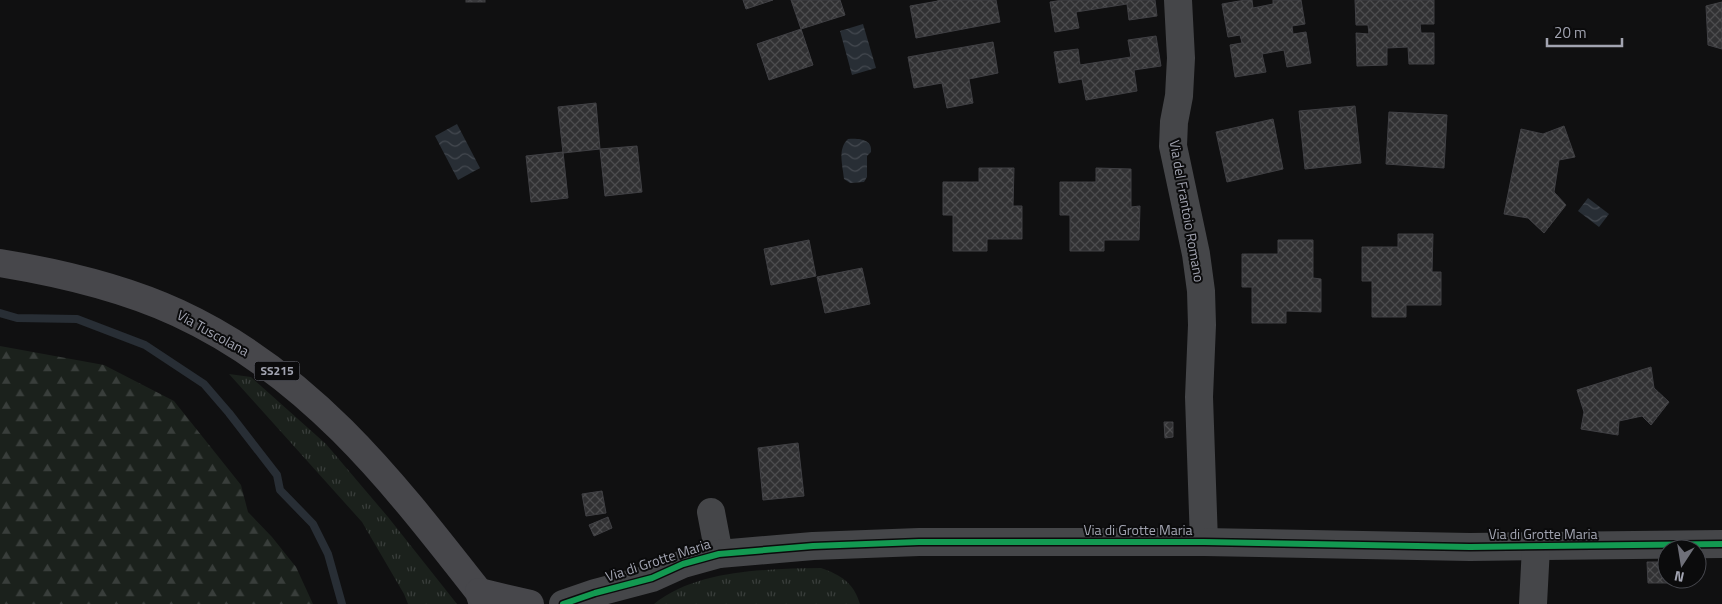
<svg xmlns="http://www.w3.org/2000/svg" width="1722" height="604" viewBox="0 0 1722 604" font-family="'Titillium Web',sans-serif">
  <defs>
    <pattern id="grass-tufts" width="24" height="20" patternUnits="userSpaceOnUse" patternTransform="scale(1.25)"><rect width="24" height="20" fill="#1b211c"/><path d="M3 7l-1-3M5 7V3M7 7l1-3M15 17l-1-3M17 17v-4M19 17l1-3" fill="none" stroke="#393e3b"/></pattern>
    <pattern id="forest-firs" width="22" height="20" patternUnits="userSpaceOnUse" patternTransform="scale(1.25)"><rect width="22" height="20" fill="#1b211c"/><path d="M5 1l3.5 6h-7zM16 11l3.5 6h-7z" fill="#393e3b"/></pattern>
    <pattern id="water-waves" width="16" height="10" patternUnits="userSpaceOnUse" patternTransform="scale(1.25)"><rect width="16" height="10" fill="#282e35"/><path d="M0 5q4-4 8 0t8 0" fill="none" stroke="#444950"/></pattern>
    <pattern id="building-cross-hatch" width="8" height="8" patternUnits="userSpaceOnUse" patternTransform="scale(1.25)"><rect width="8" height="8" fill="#313133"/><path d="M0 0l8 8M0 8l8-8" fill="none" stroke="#4c4c4e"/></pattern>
  </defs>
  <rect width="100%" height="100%" fill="#101011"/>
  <g fill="url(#grass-tufts)">
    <path d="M229,374L251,377L326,444L388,517L457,604H408L404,594L362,522Z"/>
    <path d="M821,568C841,575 854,583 860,604H654C697,569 768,569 821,568Z"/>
  </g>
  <path fill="url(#forest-firs)" d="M0,346L104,365L174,401L241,485L248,512L272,537L296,567L313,604H0Z"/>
  <g fill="url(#water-waves)">
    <path d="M863,24L876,68L852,75L840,31Z"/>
    <path d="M457,124L480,168L458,180L435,136Z"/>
    <path d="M848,139C858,138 873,139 871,152L867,156V177L864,182L850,183L844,179C843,166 837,149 848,139Z"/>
    <path d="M1588,198L1609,214L1599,227L1578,211Z"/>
  </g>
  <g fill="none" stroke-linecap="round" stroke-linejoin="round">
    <path stroke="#282e35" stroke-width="8" d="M0,313L17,318L77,319L145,345L204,384L229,413L277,475L280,490L313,524L328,554L342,604"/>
  </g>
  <g fill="url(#building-cross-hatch)" stroke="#404044">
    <rect x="466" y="0" width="19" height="2"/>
    <path d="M743,0H773L746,9Z"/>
    <path d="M791,0H840L845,15L801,29Z"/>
    <path d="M938,0H996L1000,22L916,38L910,6L938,1Z"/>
    <path d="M1063,0H1155L1157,16L1129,20L1127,4L1076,12L1079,28L1055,32L1050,2Z"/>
    <path d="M1245,0H1252L1253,8L1273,4V0H1301L1305,24L1292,26L1293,34L1306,32L1311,63L1287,67L1284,50L1262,54L1266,72L1235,77L1230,45L1242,43L1240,35L1228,37L1222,4Z"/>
    <path d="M1355,0H1434V24H1420L1421,33H1434V64H1409L1408,47L1387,48V65L1357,66L1356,33L1369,34L1368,25H1356Z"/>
    <path d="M1722,2V49L1708,45L1706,6Z"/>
    <path d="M801,29L813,65L769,80L757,44Z"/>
    <path d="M1156,36L1161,66L1134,70L1137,91L1086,100L1082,79L1059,83L1054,52L1078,49L1080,65L1131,57L1128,40Z"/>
    <path d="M993,42L998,73L969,79L973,103L947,108L942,83L914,88L908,57Z"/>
    <path d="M596,103L600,149L563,153L558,107Z"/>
    <path d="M1355,106L1361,163L1305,169L1299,111Z"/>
    <path d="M1389,112L1447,115L1444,168L1386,164Z"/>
    <path d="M1273,119L1283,169L1227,182L1216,132Z"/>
    <path d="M1564,126L1575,157L1559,160L1554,192L1566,205L1544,233L1528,218L1504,214L1521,129L1543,134Z"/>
    <path d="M637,146L642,192L605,196L600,149Z"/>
    <path d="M563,152L568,198L531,202L526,156Z"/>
    <path d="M979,168H1014L1013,206H1022V239H987V251H953V215H943V182H979Z"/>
    <path d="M1096,168L1131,169V207L1140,206L1139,240H1104V251H1070V215H1060V182H1096Z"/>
    <path d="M1398,234H1433L1432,272H1441V305H1406V317H1372V281H1362V247H1398Z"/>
    <path d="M809,240L816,276L771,285L764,249Z"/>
    <path d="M1278,240H1313V278L1321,279V312L1286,311V323H1252V287H1242V254H1278Z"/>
    <path d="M862,268L870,304L825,313L817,277Z"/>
    <path d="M1651,367L1654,388L1669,402L1651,425L1642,416L1619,421L1618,435L1581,429L1584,412L1577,390Z"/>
    <path d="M1164,422H1173V437L1165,438Z"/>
    <path d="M798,443L804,496L763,500L758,448Z"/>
    <path d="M602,491L606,513L586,516L582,494Z"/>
    <path d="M608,517L612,528L594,536L589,525Z"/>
    <path d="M1647,562H1667V579H1679V583H1648Z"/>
  </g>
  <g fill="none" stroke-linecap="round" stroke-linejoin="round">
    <g stroke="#454649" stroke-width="28">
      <path d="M1178,0L1181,58L1179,96L1174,122L1173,146L1196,254L1201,291L1202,325L1199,397L1204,542"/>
      <path d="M711,512L719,554"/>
      <path d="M563,604L595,593L652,578L683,564L719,554L813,546L919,542H1204L1470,547L1722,544"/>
      <path d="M1533,604L1536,547"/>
    </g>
    <g stroke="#47474b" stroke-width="28">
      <path d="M0,263C61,273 122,287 178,313C310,374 392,481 479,592L483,604"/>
      <path d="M479,592L530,604"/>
    </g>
    <defs>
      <path id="cycleway" d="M563,604L595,593L652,578L683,564L719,554L813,546L919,542H1204L1470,547L1722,544"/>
    </defs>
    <use href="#cycleway" stroke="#0b0b0c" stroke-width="9"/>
    <use href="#cycleway" stroke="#139951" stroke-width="6"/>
  </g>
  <g text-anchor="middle" stroke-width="4" stroke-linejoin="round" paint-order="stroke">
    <rect fill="#0b0b0c" stroke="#757680" stroke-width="1" x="254.5" y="361.5" width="45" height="19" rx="4"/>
    <g font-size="12" font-weight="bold" fill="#a2a4b1">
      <text x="277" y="375">SS215</text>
    </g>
    <g font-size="14" fill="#a2a4b1" stroke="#0b0b0c">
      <text transform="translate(1187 211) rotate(80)" y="5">Via del Frantoio Romano</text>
      <text transform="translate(213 333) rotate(29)" y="5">Via Tuscolana</text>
      <text x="1138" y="535">Via di Grotte Maria</text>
      <text x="1543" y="539">Via di Grotte Maria</text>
      <text transform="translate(658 560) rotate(-18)" y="5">Via di Grotte Maria</text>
    </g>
  </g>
  <g transform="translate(1682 564) rotate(192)"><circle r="24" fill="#0b0b0c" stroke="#47484e"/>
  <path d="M0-4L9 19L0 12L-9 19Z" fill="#6f7079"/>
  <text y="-8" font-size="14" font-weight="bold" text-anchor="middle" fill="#a2a4b1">N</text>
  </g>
  <path d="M1547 38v8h75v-8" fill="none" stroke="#a2a4b1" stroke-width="2.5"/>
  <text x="1554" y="38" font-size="15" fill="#a2a4b1" stroke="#0b0b0c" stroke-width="4" paint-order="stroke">20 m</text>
</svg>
